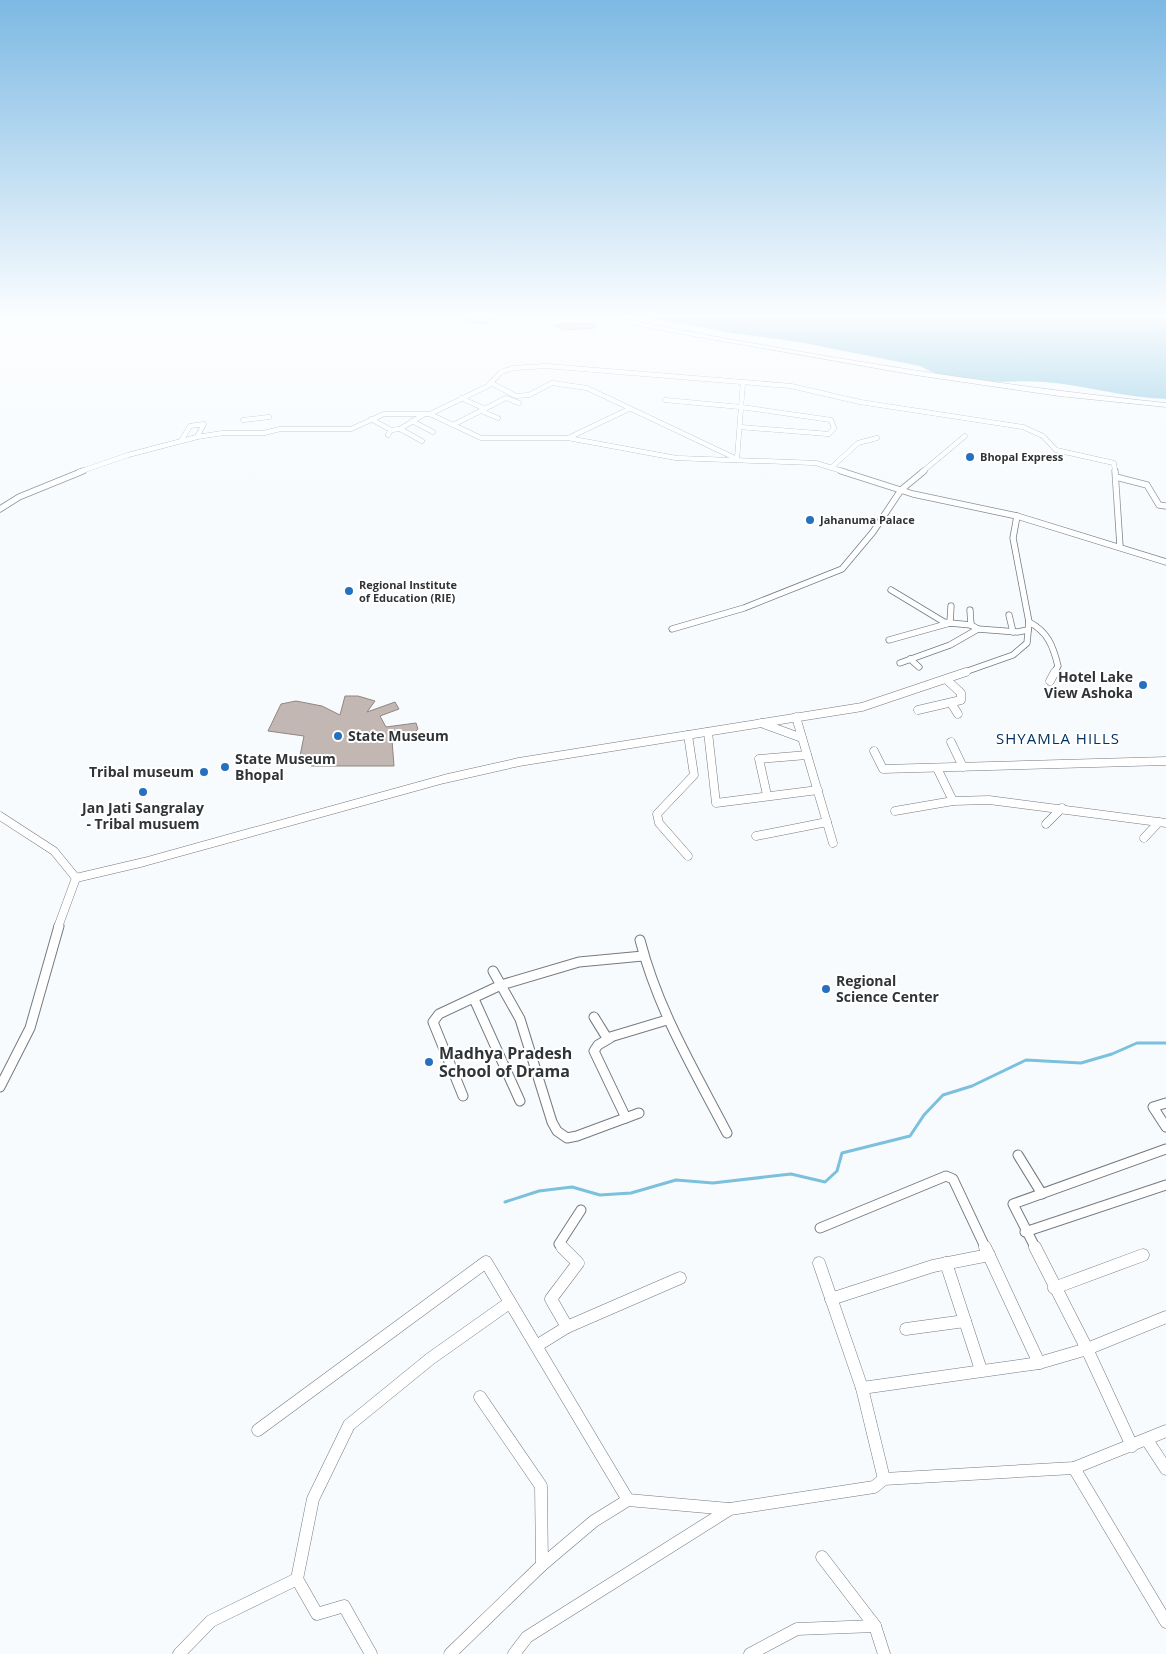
<svg xmlns="http://www.w3.org/2000/svg" width="1166" height="1654" viewBox="0 0 1166 1654" font-family="'Open Sans',sans-serif">
  <rect width="100%" height="100%" fill="#f7fbfe"/>
  <path fill="#7bc0dc" d="M622,313H1166V399C1125,398 1085,385 1044,382C1001,379 959,389 920,366L799,342L732,333Z"/>
  <g fill="none" stroke-linecap="round" stroke-linejoin="round">
    <path stroke="#7bc0dc" stroke-width="3" d="M505,1202L539,1191L572,1187L600,1195L631,1193L676,1180L713,1183L791,1174L825,1182L837,1171L842,1153L910,1136L924,1115L943,1095L972,1086L1026,1060L1081,1063L1112,1054L1137,1043H1166"/>
  </g>
  <g fill="#c2b7b2" stroke="#908681">
    <path d="M468,313H482L488,315L486,318H491L487,324L462,321Z"/>
    <path d="M565,323L595,324V328L565,330L553,326Z"/>
    <path d="M345,696H358L375,701L367,712L395,702L399,709L380,716L386,727L416,723L418,729L414,733L415,738L392,740L394,766H311L312,757L300,756L304,736L268,731L281,704L296,701L322,706L340,715Z"/>
  </g>
  <g fill="none" stroke-linecap="round" stroke-linejoin="round">
    <defs>
      <g id="street-far4">
        <path d="M491,383L516,396L529,395L552,383L587,388L737,459L743,382"/>
        <path d="M461,398L485,409"/>
        <path d="M665,400L741,407L831,420L834,428L829,434L740,427"/>
        <path d="M481,411L498,418"/>
        <path d="M430,414L488,386L501,372L513,368L546,366L791,386L860,402L1023,427L1043,436L1056,450L1114,463L1115,472"/>
        <path d="M371,419L391,430L388,435"/>
        <path d="M243,420L269,417"/>
        <path d="M412,421L433,432"/>
        <path d="M453,425L506,398L519,403"/>
        <path d="M400,429L422,441"/>
        <path d="M391,430L400,429L423,415"/>
        <path d="M568,438L629,409"/>
        <path d="M181,441L190,426L204,424L197,437"/>
        <path d="M832,467L858,443L877,438"/>
        <path d="M79,472L128,455L197,437L223,433H264L280,429H351L384,414H430L481,438H568L676,458L816,463L845,472"/>
        <path d="M922,472L965,436"/>
      </g>
      <g id="street-far3">
        <path d="M841,471L913,494L1017,516L1166,562"/>
        <path d="M1115,471L1120,546"/>
        <path d="M1116,477L1147,485L1159,505L1166,506"/>
        <path d="M0,509L19,497L83,471"/>
        <path d="M891,590L944,622L950,623L951,606"/>
        <path d="M970,610L971,625"/>
        <path d="M1009,615L1013,632"/>
        <path d="M1029,622C1048,632 1053,646 1058,666L1054,673"/>
        <path d="M672,629L744,608L842,569L873,532L901,490L924,471"/>
        <path d="M889,640L950,623L971,625L978,629L1017,632L1028,630"/>
        <path d="M910,659L919,667"/>
        <path d="M900,663L950,645L978,629"/>
        <path d="M962,673L1013,655L1027,643L1029,622L1013,538L1017,516"/>
      </g>
      <g id="street-far2">
        <path d="M1050,681L1055,672"/>
        <path d="M951,703L958,714"/>
        <path d="M918,710L961,700V693L947,680"/>
        <path d="M796,717L833,843"/>
        <path d="M761,723L802,738"/>
        <path d="M708,732L716,803L818,790"/>
        <path d="M688,735L694,775L657,814L659,823L688,856"/>
        <path d="M951,742L963,767"/>
        <path d="M874,751L883,769L1166,761"/>
        <path d="M937,768L953,801"/>
        <path d="M767,795L759,759L807,755"/>
        <path d="M895,811L953,801L989,800L1166,823"/>
        <path d="M0,816L54,851L76,878L58,927"/>
        <path d="M1046,824L1062,808"/>
        <path d="M756,836L827,822"/>
        <path d="M1144,838L1159,822"/>
        <path d="M76,878L144,862L444,779L519,762L862,707L966,672"/>
      </g>
      <g id="street-far1">
        <path d="M640,940C658,1010 694,1070 727,1133"/>
        <path d="M493,971L520,1019L552,1122L557,1131L567,1138L577,1136L639,1113"/>
        <path d="M474,999L520,1101"/>
        <path d="M594,1017L607,1038L667,1020"/>
        <path d="M610,1038L598,1045L594,1051L626,1118"/>
        <path d="M0,1087L30,1028L59,926"/>
        <path d="M463,1096L433,1022L439,1014L501,985L579,962L643,956"/>
        <path d="M1166,1103L1153,1107L1166,1127"/>
        <path d="M1018,1155L1042,1194"/>
        <path d="M820,1228L946,1176L953,1179L986,1249"/>
        <path d="M1025,1232L1166,1185"/>
        <path d="M564,1249L559,1244L581,1210"/>
        <path d="M1036,1249L1013,1204L1166,1149"/>
      </g>
      <g id="street">
        <path d="M562,1247L578,1263L551,1299L567,1327"/>
        <path d="M985,1247L1039,1363"/>
        <path d="M1035,1247L1087,1349L1132,1446"/>
        <path d="M819,1263L862,1388L884,1479"/>
        <path d="M946,1263L981,1370"/>
        <path d="M1054,1288L1143,1255"/>
        <path d="M831,1299L933,1266L989,1255"/>
        <path d="M906,1329L965,1321"/>
        <path d="M538,1345L567,1327L680,1278"/>
        <path d="M862,1388L1039,1363L1087,1349L1166,1317"/>
        <path d="M480,1397L541,1486L542,1565"/>
        <path d="M258,1430L486,1262L628,1500"/>
        <path d="M1147,1440L1166,1469"/>
        <path d="M1074,1468L1166,1622"/>
        <path d="M822,1557L875,1626L884,1654"/>
        <path d="M179,1654L211,1621L297,1579"/>
        <path d="M371,1654L344,1606L317,1614L297,1579L313,1499L349,1425L430,1359L509,1303"/>
        <path d="M450,1654L542,1565L594,1521L628,1500L729,1509"/>
        <path d="M514,1654L527,1637L730,1509L874,1487L884,1479L1074,1468L1166,1431"/>
        <path d="M750,1654L797,1629L875,1626"/>
      </g>
      <path id="secondary" d="M583,313H593C783,351 974,383 1166,403V407L1059,396L915,375L665,331Z"/>
    </defs>
    <use href="#street-far4" stroke="#737b82" stroke-width="5"/>
    <use href="#street-far3" stroke="#737b82" stroke-width="7"/>
    <use href="#street-far2" stroke="#737b82" stroke-width="9"/>
    <use href="#street-far1" stroke="#737b82" stroke-width="11"/>
    <use href="#street" stroke="#737b82" stroke-width="13"/>
    <use href="#secondary" stroke="#737b82" stroke-width="1"/>
    <use href="#street-far4" stroke="#fff" stroke-width="4.5"/>
    <use href="#street-far3" stroke="#fff" stroke-width="5.5"/>
    <use href="#street-far2" stroke="#fff" stroke-width="8"/>
    <use href="#street-far1" stroke="#fff" stroke-width="9"/>
    <use href="#street" stroke="#fff" stroke-width="12"/>
    <use href="#secondary" fill="#fff" fill-rule="evenodd"/>
  </g>
  <linearGradient id="sky" x2="0" y2="1"><stop stop-color="#7cb9e3"/><stop offset="0.58" stop-color="#fbfdff"/><stop offset="1" stop-color="#fbfdff" stop-opacity="0"/></linearGradient>
  <rect width="1166" height="544" fill="url(#sky)"/>
  <g fill="#2670c0" stroke="#fff" stroke-width="2">
    <circle cx="970" cy="457" r="5"/>
    <circle cx="810" cy="520" r="5"/>
    <circle cx="349" cy="591" r="5"/>
    <circle cx="1143" cy="685" r="5"/>
    <circle cx="338" cy="736" r="5"/>
    <circle cx="225" cy="767" r="5"/>
    <circle cx="204" cy="772" r="5"/>
    <circle cx="143" cy="792" r="5"/>
    <circle cx="826" cy="989" r="5"/>
    <circle cx="429" cy="1062" r="5"/>
  </g>
  <g text-anchor="middle" stroke-width="4" stroke-linejoin="round" paint-order="stroke">
    <g font-size="11" font-weight="bold" fill="#303437" stroke="#fff" text-anchor="start">
      <text x="980" y="461">Bhopal Express</text>
      <text x="820" y="524">Jahanuma Palace</text>
      <text x="359" y="589">Regional Institute<tspan x="359" dy="13">of Education (RIE)</tspan></text>
    </g>
    <g font-size="14" font-weight="bold" fill="#303437" stroke="#fff" text-anchor="start">
      <text x="1133" y="682" text-anchor="end">Hotel Lake<tspan x="1133" dy="16">View Ashoka</tspan></text>
      <text x="348" y="741">State Museum</text>
      <text x="235" y="764">State Museum<tspan x="235" dy="16">Bhopal</tspan></text>
      <text x="194" y="777" text-anchor="end">Tribal museum</text>
      <text x="143" y="813" text-anchor="middle">Jan Jati Sangralay<tspan x="143" dy="16">- Tribal musuem</tspan></text>
      <text x="836" y="986">Regional<tspan x="836" dy="16">Science Center</tspan></text>
    </g>
    <g font-size="15" letter-spacing="1" fill="#013364" stroke="#fff">
      <text x="1058" y="744">SHYAMLA HILLS</text>
    </g>
    <g font-size="16" font-weight="bold" fill="#303437" stroke="#fff" text-anchor="start">
      <text x="439" y="1059">Madhya Pradesh<tspan x="439" dy="18">School of Drama</tspan></text>
    </g>
  </g>
</svg>
